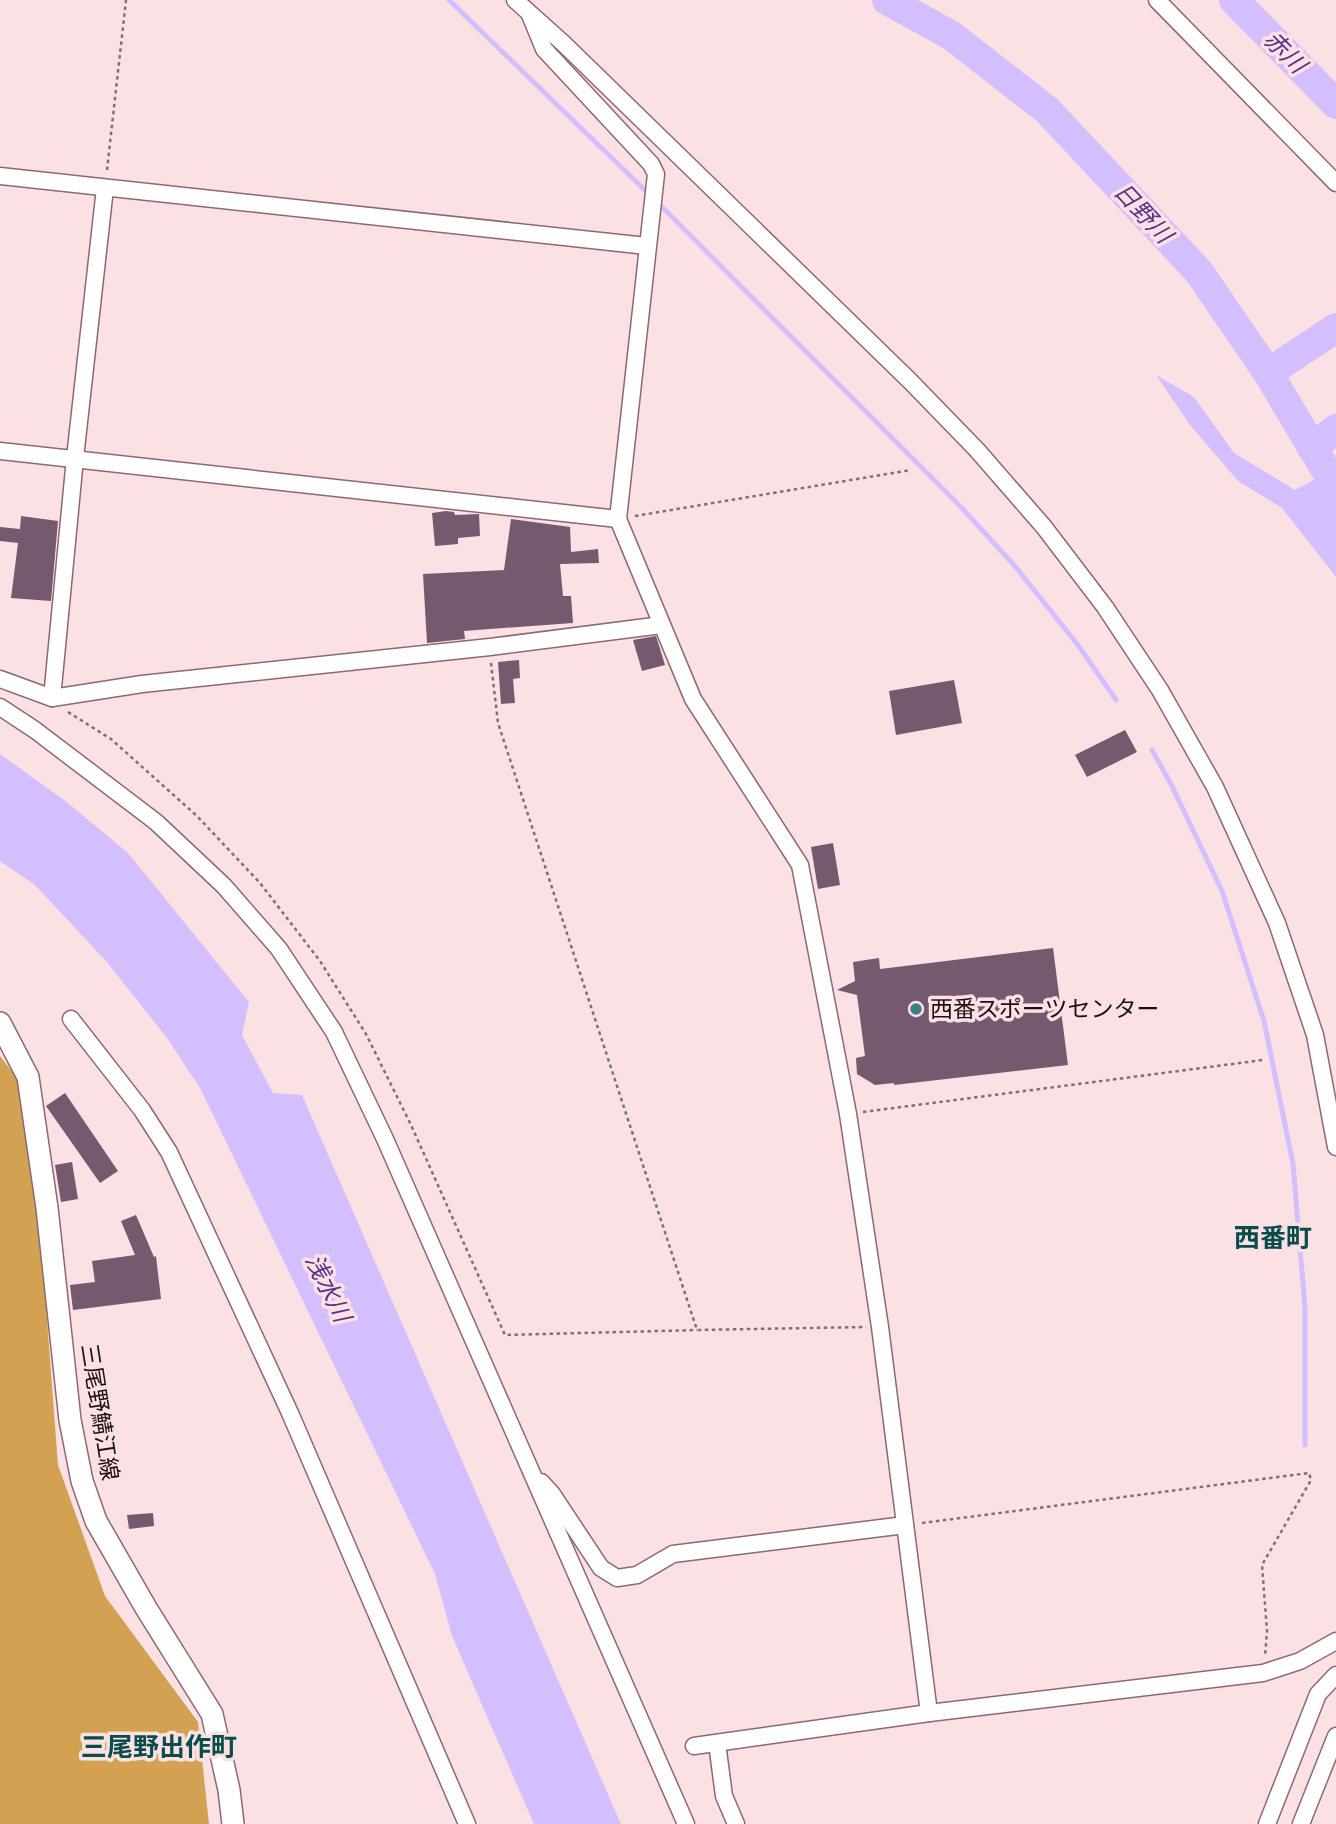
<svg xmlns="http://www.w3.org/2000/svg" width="1336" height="1824" viewBox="0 0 1336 1824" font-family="Ubuntu,'Noto Sans JP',sans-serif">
  <rect width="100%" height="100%" fill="#fbe1e4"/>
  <path fill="#d3a152" d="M0,1056L30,1095L58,1465L105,1596L198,1722L209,1824H0Z"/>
  <g fill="#d3befe">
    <path d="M1156,375L1194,397L1234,453L1295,490L1336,468V577L1282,508L1238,481L1190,425Z"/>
    <path d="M0,754L68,803L128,853L249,1002L242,1035L273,1093L302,1095L621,1824H534L452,1636L435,1574L200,1088L167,1038L106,961L35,885L0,861Z"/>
  </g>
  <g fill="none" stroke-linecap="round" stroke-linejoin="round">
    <g stroke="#d3befe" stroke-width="5">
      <path d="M449,0L650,195"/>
      <path d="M657,202L961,507L1014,565L1078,645L1116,700"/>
      <path d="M1152,750L1171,784L1222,891L1264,1021L1293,1164L1305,1308V1445"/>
    </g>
    <g stroke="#d3befe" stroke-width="30">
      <path d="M887,0L952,36L1047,110L1199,272L1268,373L1336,487"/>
      <path d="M1234,0L1336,104"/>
      <path d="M1268,373L1336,328"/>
      <path d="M1312,448L1336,429"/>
    </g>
  </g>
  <g fill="#75596f">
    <path d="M446,511L454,512L455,515L479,514L480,536L458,538V544L435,546L432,513Z"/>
    <path d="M21,516L58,521L51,601L11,598L18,543L0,541V527L20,529Z"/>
    <path d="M511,519L570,527L571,552L598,549L599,563L560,564L563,596H571L573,623L464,631L465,639L427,643L423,574L504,570Z"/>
    <path d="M656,636L665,665L642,671L633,640Z"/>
    <path d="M519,660L520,678L513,679L515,703L501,704L498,662Z"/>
    <path d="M954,680L962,723L896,735L889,691Z"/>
    <path d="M1125,730L1137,752L1087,777L1075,755Z"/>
    <path d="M833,843L840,885L818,889L811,847Z"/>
    <path d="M1053,948L1068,1065L894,1085V1083L875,1085L857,1074L856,1058L865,1056L857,995L837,990L855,981L853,962L879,958L880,969Z"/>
    <path d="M65,1093L118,1171L100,1183L46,1106Z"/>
    <path d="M72,1162L78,1199L61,1202L55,1165Z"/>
    <path d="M136,1215L154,1257L156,1256L161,1299L73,1310L70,1285L95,1282L92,1261L135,1255L121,1221Z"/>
    <path d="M153,1513L154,1526L129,1529L127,1515Z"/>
  </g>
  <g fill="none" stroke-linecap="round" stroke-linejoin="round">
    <defs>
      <g id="minor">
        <path d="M515,0L563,43L910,381L977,450L1044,527L1105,607L1160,690L1215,787L1277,923L1315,1035L1336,1147"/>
        <path d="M1157,0L1336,183"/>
        <path d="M530,15L544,49L651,164L656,174L618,519L693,699L800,865L848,1114L880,1327L929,1713"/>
        <path d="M0,176L647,246"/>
        <path d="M0,451L618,519"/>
        <path d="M0,679L52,698L142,684L490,647L662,625"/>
        <path d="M52,698L75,458L105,188"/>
        <path d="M0,707L35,730L156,822L224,886L279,949L334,1032L385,1139L686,1824"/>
        <path d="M71,1019L142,1110L169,1152L290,1413L467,1824"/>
        <path d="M541,1482L552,1494L601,1568L617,1578L637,1575L673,1554L905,1525"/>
        <path d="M717,1743L724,1796L736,1824"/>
        <path d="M694,1746L929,1713L1263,1673L1300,1661L1336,1641"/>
        <path d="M1267,1824L1318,1694L1336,1675"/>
        <path d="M1301,1824L1336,1736"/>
      </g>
      <path id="major" d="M0,1023L28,1077L47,1208L70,1420L82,1481L96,1521L146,1608L212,1714L229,1790L233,1824"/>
    </defs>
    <use href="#minor" stroke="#8e686e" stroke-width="19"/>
    <use href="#major" stroke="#8e686e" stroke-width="24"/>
    <g stroke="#826f71" stroke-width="2.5" stroke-dasharray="3.5 3.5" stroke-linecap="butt">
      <path d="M107,170L126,0"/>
      <path d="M635,516L911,470"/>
      <path d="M491,663L498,723L697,1330L866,1327"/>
      <path d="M68,712L111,739L197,816L260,883L320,961L366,1034L411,1125L505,1335L697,1330"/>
      <path d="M863,1112L1263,1060"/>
      <path d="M922,1523L1309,1473L1311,1480L1262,1565L1267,1631L1265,1657"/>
    </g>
    <use href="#minor" stroke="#fff" stroke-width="16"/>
    <use href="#major" stroke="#fff" stroke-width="21"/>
  </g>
  <circle fill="#3a8283" stroke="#fbe1e4" stroke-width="2.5" cx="916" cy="1009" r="7"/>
  <g text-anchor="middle" stroke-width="7" stroke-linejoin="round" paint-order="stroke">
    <g font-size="23" fill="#1e1012" stroke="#fbe1e4" text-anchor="start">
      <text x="930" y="1017">西番スポーツセンター</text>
    </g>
    <g font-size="23" fill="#1e1012" stroke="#fbe1e4">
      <text transform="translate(100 1412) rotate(81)" y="8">三尾野鯖江線</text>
    </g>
    <g font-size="24" font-style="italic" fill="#57318b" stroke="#fbe1e4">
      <text transform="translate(1285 52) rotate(45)" y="8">赤川</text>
      <text transform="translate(1143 213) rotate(47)" y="8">日野川</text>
      <text transform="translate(328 1288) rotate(64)" y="8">浅水川</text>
    </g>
    <g font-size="26" font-weight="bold" fill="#0a4b4c" stroke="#fbe1e4">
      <text x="1273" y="1247">西番町</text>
      <text x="159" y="1756">三尾野出作町</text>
    </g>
  </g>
</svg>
